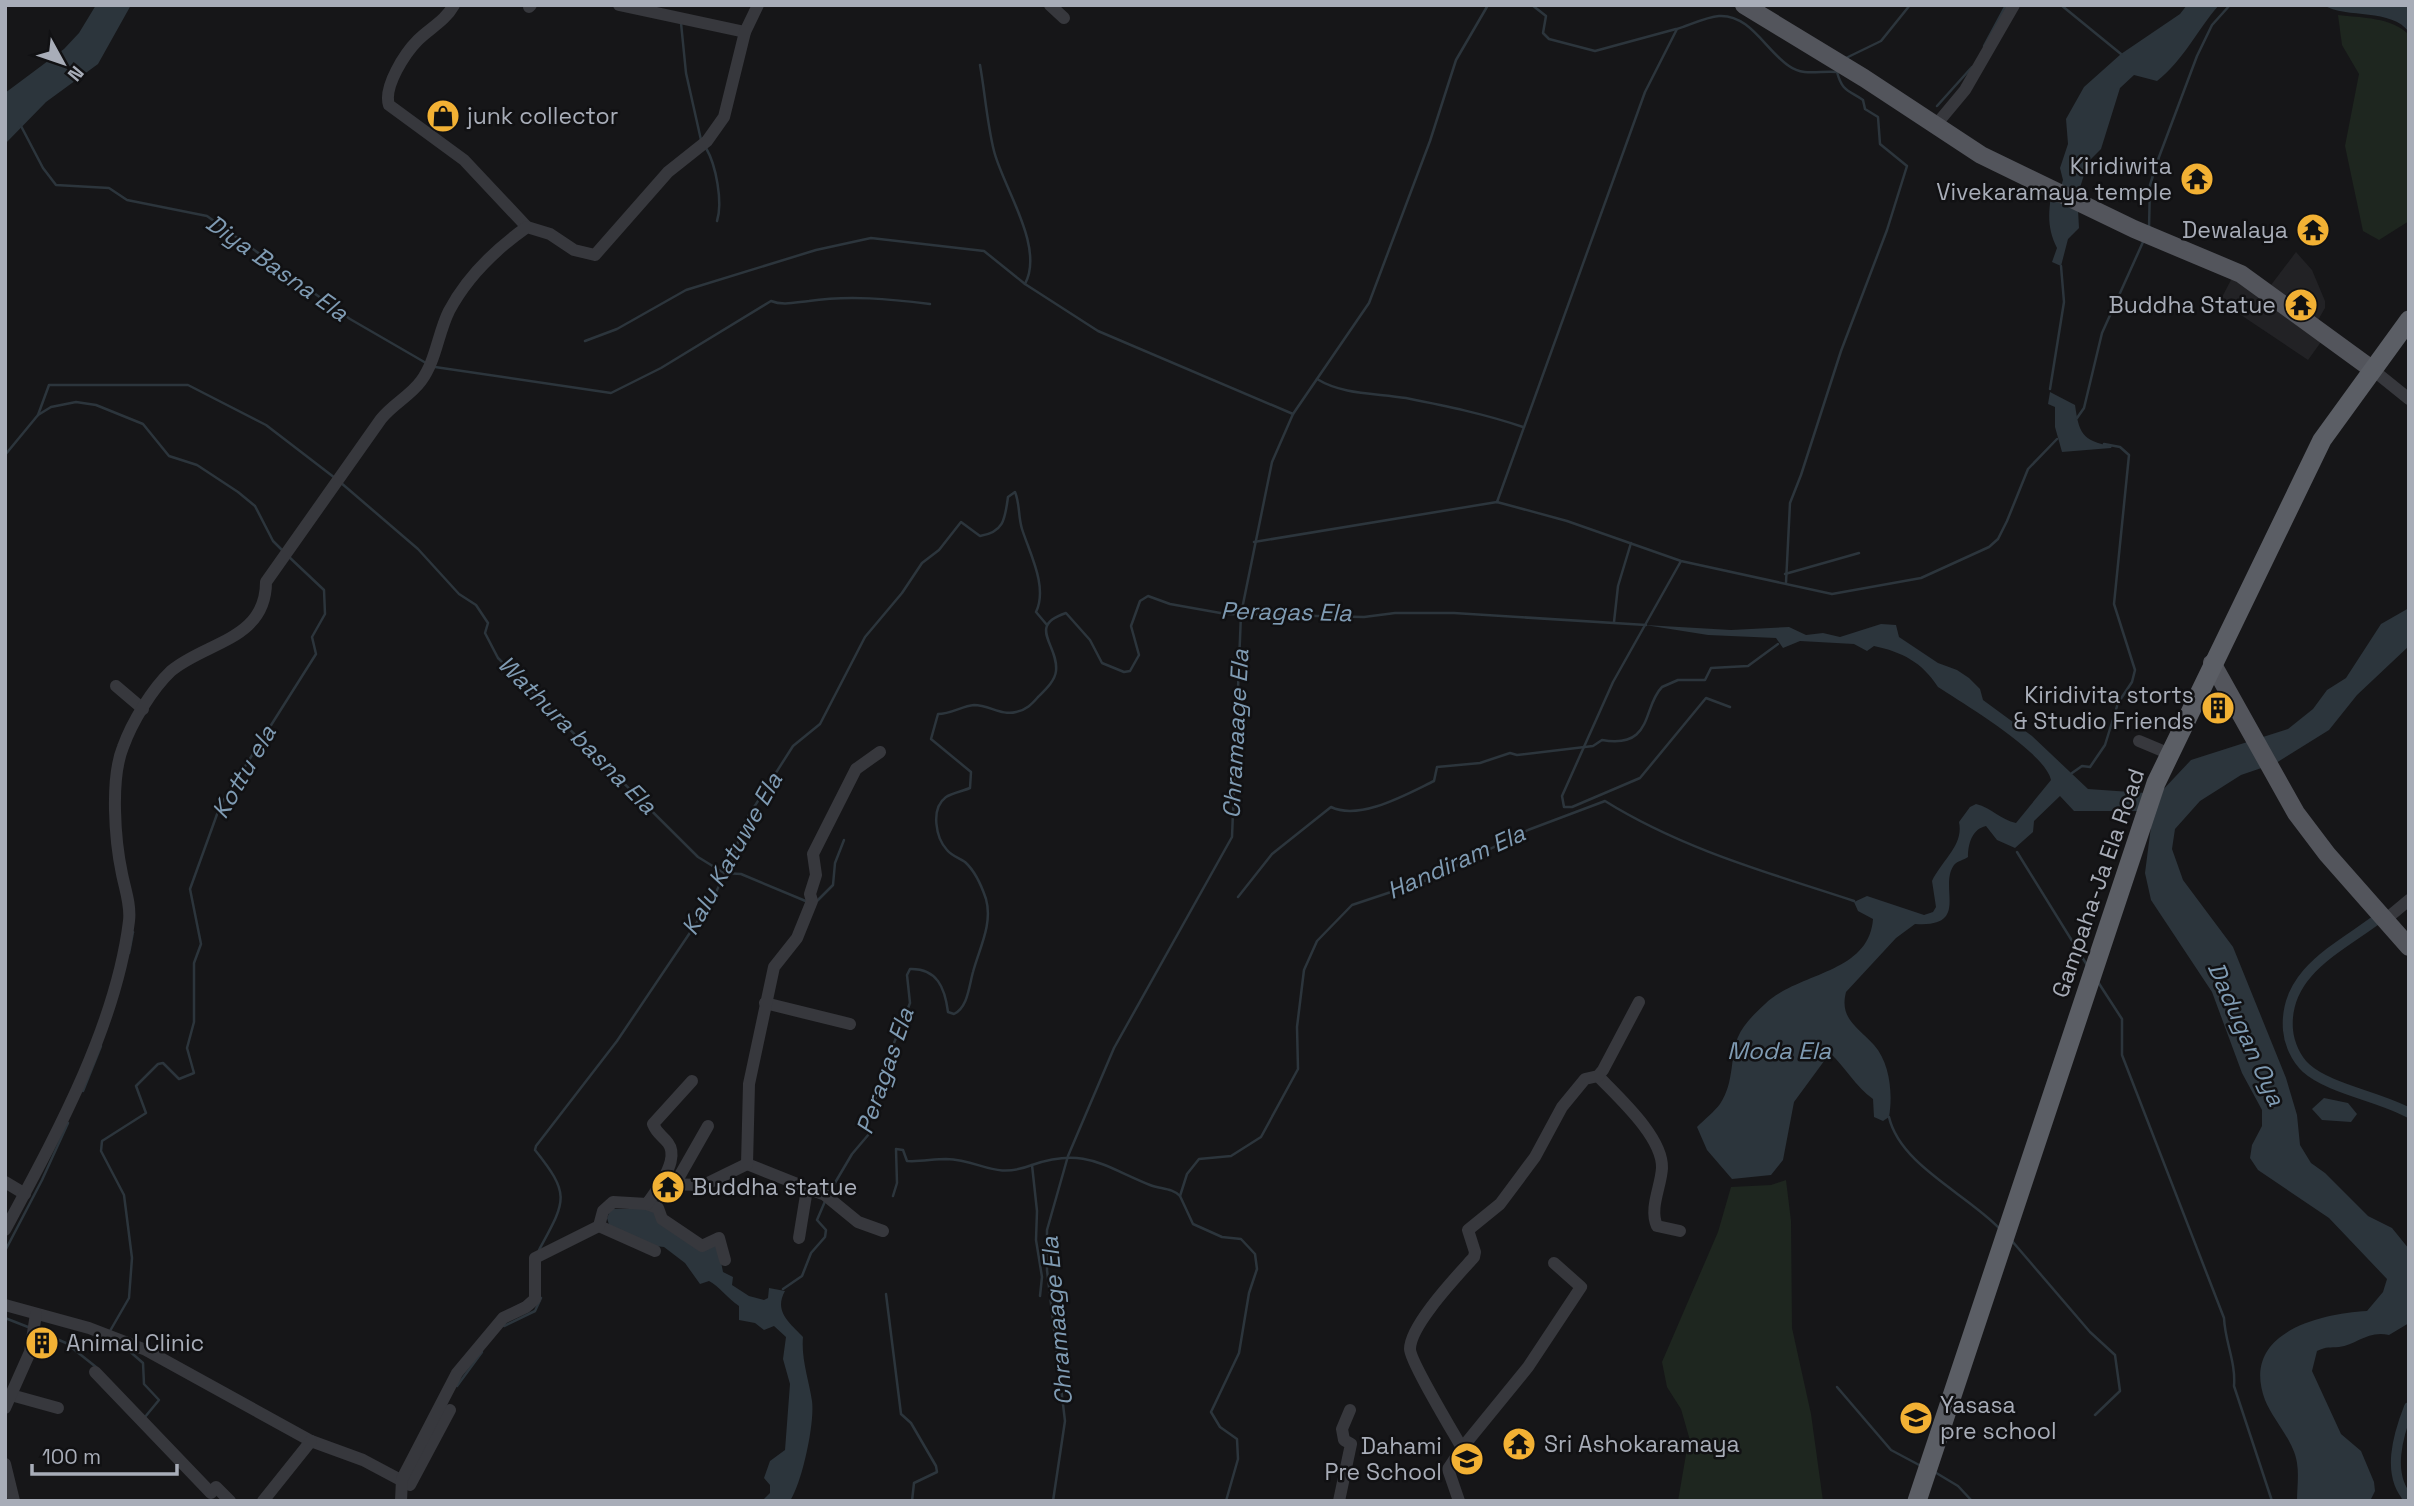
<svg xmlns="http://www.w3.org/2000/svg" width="2414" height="1506" viewBox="0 0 2414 1506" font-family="'Space Grotesk',sans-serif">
  <rect width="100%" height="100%" fill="#161618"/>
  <path fill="#222225" d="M2296,252L2312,270L2325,301V308L2314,327L2321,342L2308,360L2220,301L2231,280L2237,278L2265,293Z"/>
  <g fill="#1e261f">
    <path d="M2338,15C2362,18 2392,17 2409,35V221L2379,240L2363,231L2345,146L2359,74L2342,45Z"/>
    <path d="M1786,1180L1791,1221L1792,1328L1811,1414L1823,1501H1678L1689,1437L1681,1409L1667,1387L1662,1362L1718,1232L1731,1187L1771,1185Z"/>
  </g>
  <g fill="#2c353c">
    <path d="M96,5H131L98,64L46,102L5,144V93L64,49L79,33Z"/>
    <path d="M2187,5H2219C2197,30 2184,60 2157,81L2134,75L2120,88L2101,149L2088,162L2074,207L2078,210L2079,228L2068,239L2061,266L2052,262L2057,248C2048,230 2048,216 2051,196L2057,199L2063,180L2060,168L2068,144L2066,119L2084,87L2121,54L2180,14Z"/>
    <path d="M2323,5L2409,7V32C2392,8 2347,19 2323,5Z"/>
    <path d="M2050,392L2075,405C2079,432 2081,441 2112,446L2111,448L2062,452L2055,427V407L2048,404Z"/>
    <path d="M2409,608V646L2357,695L2329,730L2276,763L2241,775L2200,801L2175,829L2172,849L2183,880L2233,947L2286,1078L2297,1115L2300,1145L2311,1163L2325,1173L2368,1216L2392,1228L2409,1249V1323L2389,1335C2368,1330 2356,1345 2339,1347C2330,1348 2327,1346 2317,1351L2312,1371L2341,1434L2361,1451L2374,1482L2375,1491L2370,1501H2297C2297,1489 2299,1475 2297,1463C2294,1441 2273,1420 2265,1400C2240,1333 2318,1314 2367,1311L2383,1292L2387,1279L2329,1218L2258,1170L2250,1158L2252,1145L2262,1126V1110L2242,1073L2212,992L2151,900L2145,873L2153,811H2074L2060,796L2034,821L2033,832L2015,848L1997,840L1986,826C1972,829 1968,844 1968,857C1964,860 1957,861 1954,865C1938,887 1971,928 1915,924L1896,938L1846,992C1839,1019 1858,1027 1874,1045C1890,1063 1893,1094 1889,1117L1883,1121L1874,1117L1873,1099C1855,1086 1846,1068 1830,1053L1794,1102L1783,1160L1771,1175L1732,1179L1707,1150L1697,1127C1705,1119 1714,1112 1720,1104C1735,1082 1730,1054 1738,1037C1743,1025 1755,1013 1765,1004C1798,972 1869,974 1873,919L1858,911L1854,902L1867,896L1924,915L1933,912L1936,907L1932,881C1942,860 1964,845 1959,822L1970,807L1976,804C1992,808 2001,820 2016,823L2051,780C2045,752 1964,704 1938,687C1922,662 1902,652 1874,646L1867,651L1854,644L1800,641L1783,648L1776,638L1708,635L1645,625L1731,630L1789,627L1806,635L1823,633L1840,637L1881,624L1896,625L1899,637L1938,663L1957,670L1969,678L1980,689L1983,700L2032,736L2088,789L2159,794L2191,760L2288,729L2313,709L2327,690L2346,678L2381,624Z"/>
    <path d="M2324,1098L2348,1103L2357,1114L2351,1122L2322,1120L2312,1109Z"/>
    <path d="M611,1209H654L696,1245L717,1241L723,1272L733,1277L732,1285L749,1296L764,1300L768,1298L769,1288L785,1291C773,1312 791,1324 803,1337C801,1359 809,1380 812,1401C815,1423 802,1483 790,1501H762L770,1493V1485L764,1478L770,1461L785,1450L790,1384L783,1359L786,1337L774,1326L764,1330L755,1323L739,1320V1306C728,1299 719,1286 709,1281L700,1284L685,1263L664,1247L655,1246L610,1228L607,1218Z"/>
  </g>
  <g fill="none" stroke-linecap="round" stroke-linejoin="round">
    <g stroke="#2c353c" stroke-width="2.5">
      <path d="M1532,5L1546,16L1543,33L1549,39L1595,51L1676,29"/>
      <path d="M2061,5L2121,54"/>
      <path d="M681,23L686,73L701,140"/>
      <path d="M1984,46L2006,5"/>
      <path d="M1846,58L1881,41L1910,5"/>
      <path d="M980,65C985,93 987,123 994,151C1003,187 1045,247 1025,284L1098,331L1293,414L1272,462L1241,614L1232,837L1114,1048L1068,1156L1047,1230V1270L1065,1421L1053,1501"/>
      <path d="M1937,106L1972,67"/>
      <path d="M21,126L43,168L56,185L109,188L127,200L207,216L350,319L426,363"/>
      <path d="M706,148C716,165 723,202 717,221"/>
      <path d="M2149,228L2150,185L2159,157L2197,56L2212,25L2230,5"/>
      <path d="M585,341L617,329L686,290L816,250L871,238L984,251L1025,284"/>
      <path d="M435,367L611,393L661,368L771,301C783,306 797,302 809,301C849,295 890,299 930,304"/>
      <path d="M1317,379C1343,395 1376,393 1406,398C1446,406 1485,414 1523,427"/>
      <path d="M2050,389L2064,302L2061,266"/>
      <path d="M1293,414L1369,303L1430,141L1456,60L1488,5"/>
      <path d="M38,415L49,385H188L266,425L335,478"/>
      <path d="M2077,418L2084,408L2102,333L2143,242"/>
      <path d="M5,455L38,415L51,407L76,402L96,405L143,424L169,456L197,465L238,492L255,506L273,541L283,551"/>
      <path d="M340,482L418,549L459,594L476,605L488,623L485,633L498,658L698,857L724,873L741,874L808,902"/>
      <path d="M1497,502L1645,92L1677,29C1690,25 1706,17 1719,16C1750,14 1766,51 1789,66C1804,77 1821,70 1837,72C1842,91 1848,90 1863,100L1865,109L1878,117L1880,144L1907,166L1887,230L1841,351L1801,475L1790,503L1786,583"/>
      <path d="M1254,542L1497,502L1567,521L1681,561L1832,594L1921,578L1989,547L1998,539L2007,521L2028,469L2057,439"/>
      <path d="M1681,561L1613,682L1562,796L1564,807H1572L1640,778L1706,698L1730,707"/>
      <path d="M1785,574L1859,553"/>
      <path d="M1614,622L1618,586L1631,543"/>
      <path d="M2072,773L2082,766L2090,767L2105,745L2118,703L2132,682L2135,670L2114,604L2129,455L2120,447L2104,444"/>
      <path d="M2017,852L2087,965"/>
      <path d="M1238,897L1272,854L1331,807C1360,821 1407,794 1434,781L1437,767L1480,763L1510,753L1517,755L1593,746L1602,740C1654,749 1642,707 1662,687L1678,680H1705L1711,668L1748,666L1778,644"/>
      <path d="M817,901L833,885L835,863L844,840"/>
      <path d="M129,953L133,932"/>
      <path d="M2098,982L2122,1019V1055L2224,1318C2225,1342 2236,1362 2234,1386L2272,1501"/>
      <path d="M83,1091L101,1046"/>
      <path d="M1889,1117C1900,1165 1967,1194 2000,1229"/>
      <path d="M829,1193L852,1154L869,1134L866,1118L881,1087L882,1073L910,1003L907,975L910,969C937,968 945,988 948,1012L954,1014C968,1007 969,986 973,972C979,949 993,924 986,899C982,887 975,871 965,862C959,858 952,856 947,850C936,838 930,809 946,797C952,793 963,791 970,788L971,772L931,739L938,714C951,714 962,706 974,705C989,705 1002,716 1016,712C1026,710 1032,704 1038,697C1045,690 1055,681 1056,671C1059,645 1026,626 1066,613L1090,640L1102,663L1124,672L1130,671L1139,655L1131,626L1140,601L1148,596L1170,604L1226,614L1364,617L1395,613H1454L1646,625"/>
      <path d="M893,1196L897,1183L896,1149L903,1150L907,1161C920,1162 933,1159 946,1159C982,1160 993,1180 1032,1165"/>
      <path d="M2012,1241L2090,1332L2115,1355L2120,1391L2095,1415"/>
      <path d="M539,1250C566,1200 571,1195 535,1150L536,1146L617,1041L712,900L735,854L742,826L793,746L820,724L865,637L902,593L922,563L939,550L961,522L980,536C1004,532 1005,519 1008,497L1015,492C1020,504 1018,516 1022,529C1030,554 1048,587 1036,612L1047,625"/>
      <path d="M5,1251L42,1180L68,1123"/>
      <path d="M783,1289L802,1276L811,1253L825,1237L826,1230L817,1220L826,1199"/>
      <path d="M886,1294L901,1414L911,1423L936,1466L937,1472L914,1483L912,1501"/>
      <path d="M1040,1296L1042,1277L1036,1240L1037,1211L1032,1165C1085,1147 1103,1166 1150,1185C1160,1189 1173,1188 1180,1196"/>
      <path d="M5,1318L28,1327"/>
      <path d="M504,1326L535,1311L541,1298"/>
      <path d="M110,1331L129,1298L132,1258L124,1195L101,1151L102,1141L146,1113L136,1086L158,1064L163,1063L179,1079L194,1073L187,1048L194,1022V963L201,944L190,889L220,806L316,654L312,637L325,614L324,590L288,556"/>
      <path d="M40,1332L66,1343L96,1367"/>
      <path d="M127,1349L143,1363L144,1384L159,1400L145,1417"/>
      <path d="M457,1386L482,1352"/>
      <path d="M1837,1387L1891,1450L1921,1466"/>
      <path d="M1933,1471L1958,1486L1972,1501"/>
      <path d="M1226,1501L1238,1459L1237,1439L1220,1427L1211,1412L1239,1353L1249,1293L1257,1269L1255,1254L1241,1239L1222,1237L1193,1224L1180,1196L1187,1174L1199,1159L1231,1156L1261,1137L1298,1069L1297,1027L1304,970L1317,941L1352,905L1430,879L1528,830L1605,801C1682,849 1769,873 1854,901"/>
      <path d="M2403,1501V1494"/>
    </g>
    <g stroke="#2c353c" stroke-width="10">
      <path d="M2384,914C2344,946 2283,970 2288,1030C2289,1043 2296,1059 2306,1068C2329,1089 2381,1097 2409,1113"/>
      <path d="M2409,1407C2398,1435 2386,1475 2409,1499"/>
    </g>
    <g stroke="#37383d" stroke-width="12">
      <path d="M454,5C445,21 430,28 418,40C405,53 383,87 389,105L464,160L527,227"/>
      <path d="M619,5L745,32"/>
      <path d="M1050,5L1064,18"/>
      <path d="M529,7L531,5"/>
      <path d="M1935,126L1965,90L2014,5"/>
      <path d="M2373,370L2409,399"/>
      <path d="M116,686L143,709"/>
      <path d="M2139,741L2170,754"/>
      <path d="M2385,920L2409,900"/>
      <path d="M765,1003L850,1024"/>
      <path d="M1598,1076C1618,1097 1663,1137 1662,1168C1661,1187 1649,1208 1657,1226L1680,1231"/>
      <path d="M747,1164L825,1195L858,1222L883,1231"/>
      <path d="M5,1182L25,1194"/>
      <path d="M661,1184C667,1172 677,1155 668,1143C662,1135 657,1134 653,1124L692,1081"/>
      <path d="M675,1184L708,1126"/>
      <path d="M647,1204L658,1208L662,1219L702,1246L719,1238L725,1260"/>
      <path d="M599,1226L655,1251"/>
      <path d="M5,1230C55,1137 116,1027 129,921C131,905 125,889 122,874C115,841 110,779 123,747C132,722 152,689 171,671C205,642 266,640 266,582L381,419C393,404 410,396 421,381C436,361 438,333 449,311C467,277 496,249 527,227L550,234L574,250L595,255L668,172L707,141L724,117L745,32L758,5"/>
      <path d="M799,1238L807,1189"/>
      <path d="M5,1305L89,1328L146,1350L311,1441L363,1460L410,1485L450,1410"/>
      <path d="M95,1372L211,1493"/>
      <path d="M11,1395L58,1408"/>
      <path d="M5,1408L30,1352L36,1314"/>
      <path d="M1462,1448L1528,1367L1581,1287L1554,1263"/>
      <path d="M5,1464L14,1501"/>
      <path d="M212,1491L216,1487L230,1501"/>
      <path d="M263,1501L311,1441"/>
      <path d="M401,1501L402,1479L457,1373L503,1318L526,1307L535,1299V1258L599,1226L603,1211L613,1202L647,1204L661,1184L704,1185L747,1164L749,1084L774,967L797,938L812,901L810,894L816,875L813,854L856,769L880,752"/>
      <path d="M1339,1501L1351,1444L1344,1440L1342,1429L1350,1410"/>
      <path d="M1459,1501L1448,1469L1462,1448C1453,1432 1410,1361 1410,1349C1410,1325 1458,1275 1474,1257L1475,1252L1468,1230L1500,1204L1535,1157L1562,1107L1585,1079L1598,1076L1603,1070L1639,1002"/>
    </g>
    <g stroke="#53555c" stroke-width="18">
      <path d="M1744,5L1864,78L1981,155L2134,229L2241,274L2373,370"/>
      <path d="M2212,663L2296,813L2327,854L2409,947"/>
    </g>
    <path stroke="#5b5e65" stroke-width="19" d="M1917,1501L2156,783L2322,440L2409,320"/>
  </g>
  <defs>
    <symbol id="shop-disc" viewBox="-11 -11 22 22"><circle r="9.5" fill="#f2b134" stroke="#111113"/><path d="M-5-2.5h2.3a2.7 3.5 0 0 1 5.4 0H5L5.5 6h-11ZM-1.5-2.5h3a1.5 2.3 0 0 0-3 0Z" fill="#111"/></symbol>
    <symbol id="temple-disc" viewBox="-11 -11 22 22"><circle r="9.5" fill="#f2b134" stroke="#111113"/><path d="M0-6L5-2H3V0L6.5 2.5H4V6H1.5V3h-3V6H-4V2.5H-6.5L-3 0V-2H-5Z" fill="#111"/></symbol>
    <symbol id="building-disc" viewBox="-11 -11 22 22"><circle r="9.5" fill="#f2b134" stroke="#111113"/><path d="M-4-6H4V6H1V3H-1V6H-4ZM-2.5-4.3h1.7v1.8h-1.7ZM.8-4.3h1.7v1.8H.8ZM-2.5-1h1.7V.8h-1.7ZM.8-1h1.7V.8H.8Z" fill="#111"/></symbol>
    <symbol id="school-disc" viewBox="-11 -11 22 22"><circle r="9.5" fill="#f2b134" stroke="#111113"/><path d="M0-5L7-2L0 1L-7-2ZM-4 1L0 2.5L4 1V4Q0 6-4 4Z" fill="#111"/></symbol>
  </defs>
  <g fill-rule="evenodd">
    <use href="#shop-disc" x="424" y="97" width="38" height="38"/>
    <use href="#temple-disc" x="2178" y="160" width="38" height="38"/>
    <use href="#temple-disc" x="2294" y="211" width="38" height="38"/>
    <use href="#temple-disc" x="2282" y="286" width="38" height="38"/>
    <use href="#building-disc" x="2199" y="689" width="38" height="38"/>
    <use href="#temple-disc" x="649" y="1168" width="38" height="38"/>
    <use href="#building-disc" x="23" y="1324" width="38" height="38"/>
    <use href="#school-disc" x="1897" y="1399" width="38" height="38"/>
    <use href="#temple-disc" x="1500" y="1425" width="38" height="38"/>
    <use href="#school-disc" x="1448" y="1440" width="38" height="38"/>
  </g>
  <g text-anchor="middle" stroke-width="5" stroke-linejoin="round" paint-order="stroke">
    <g font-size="23" fill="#a8adb8" stroke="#111113" text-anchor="start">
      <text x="467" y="124">junk collector</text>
      <text x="2172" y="174" text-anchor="end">Kiridiwita<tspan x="2172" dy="26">Vivekaramaya temple</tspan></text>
      <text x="2288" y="238" text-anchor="end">Dewalaya</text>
      <text x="2276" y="313" text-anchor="end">Buddha Statue</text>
      <text x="2194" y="703" text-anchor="end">Kiridivita storts<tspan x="2194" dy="26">&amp; Studio Friends</tspan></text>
      <text x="692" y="1195">Buddha statue</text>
      <text x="66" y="1351">Animal Clinic</text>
      <text x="1940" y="1413">Yasasa<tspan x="1940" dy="26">pre school</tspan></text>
      <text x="1544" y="1452">Sri Ashokaramaya</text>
      <text x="1442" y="1454" text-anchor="end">Dahami<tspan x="1442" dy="26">Pre School</tspan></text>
    </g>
    <g font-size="23" fill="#a8adb8" stroke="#111113">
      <text transform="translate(2098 883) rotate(-71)" y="8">Gampaha-Ja Ela Road</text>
    </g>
    <g font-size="24" font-style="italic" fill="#7f9bb3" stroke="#111113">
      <text transform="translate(277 268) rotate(35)" y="8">Diya Basna Ela</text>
      <text transform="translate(1286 612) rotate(1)" y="8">Peragas Ela</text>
      <text transform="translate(1236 734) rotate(-87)" y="8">Chramaage Ela</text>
      <text transform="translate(577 735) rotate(45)" y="8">Wathura basna Ela</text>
      <text transform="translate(244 772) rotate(-60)" y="8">Kottu ela</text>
      <text transform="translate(732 854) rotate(-61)" y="8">Kalu Katuwe Ela</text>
      <text transform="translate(1456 862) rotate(-24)" y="8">Handiram Ela</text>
      <text transform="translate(2246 1034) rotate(66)" y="8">Dadugan Oya</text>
      <text x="1779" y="1059">Moda Ela</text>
      <text transform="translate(885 1071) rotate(-71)" y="8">Peragas Ela</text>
      <text transform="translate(1057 1321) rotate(-95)" y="8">Chramaage Ela</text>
    </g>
  </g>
  <rect width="2414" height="1506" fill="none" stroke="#a8adb8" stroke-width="14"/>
  <g transform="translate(63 63) rotate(130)" stroke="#111113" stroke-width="5" paint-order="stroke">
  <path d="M0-5L12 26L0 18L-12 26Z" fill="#a8adb8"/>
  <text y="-10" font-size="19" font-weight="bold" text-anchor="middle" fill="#a8adb8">N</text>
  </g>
  <path d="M32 1464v10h145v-10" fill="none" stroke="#a8adb8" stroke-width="3.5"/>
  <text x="42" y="1464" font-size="21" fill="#a8adb8" stroke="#111113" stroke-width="5" paint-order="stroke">100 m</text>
</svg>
